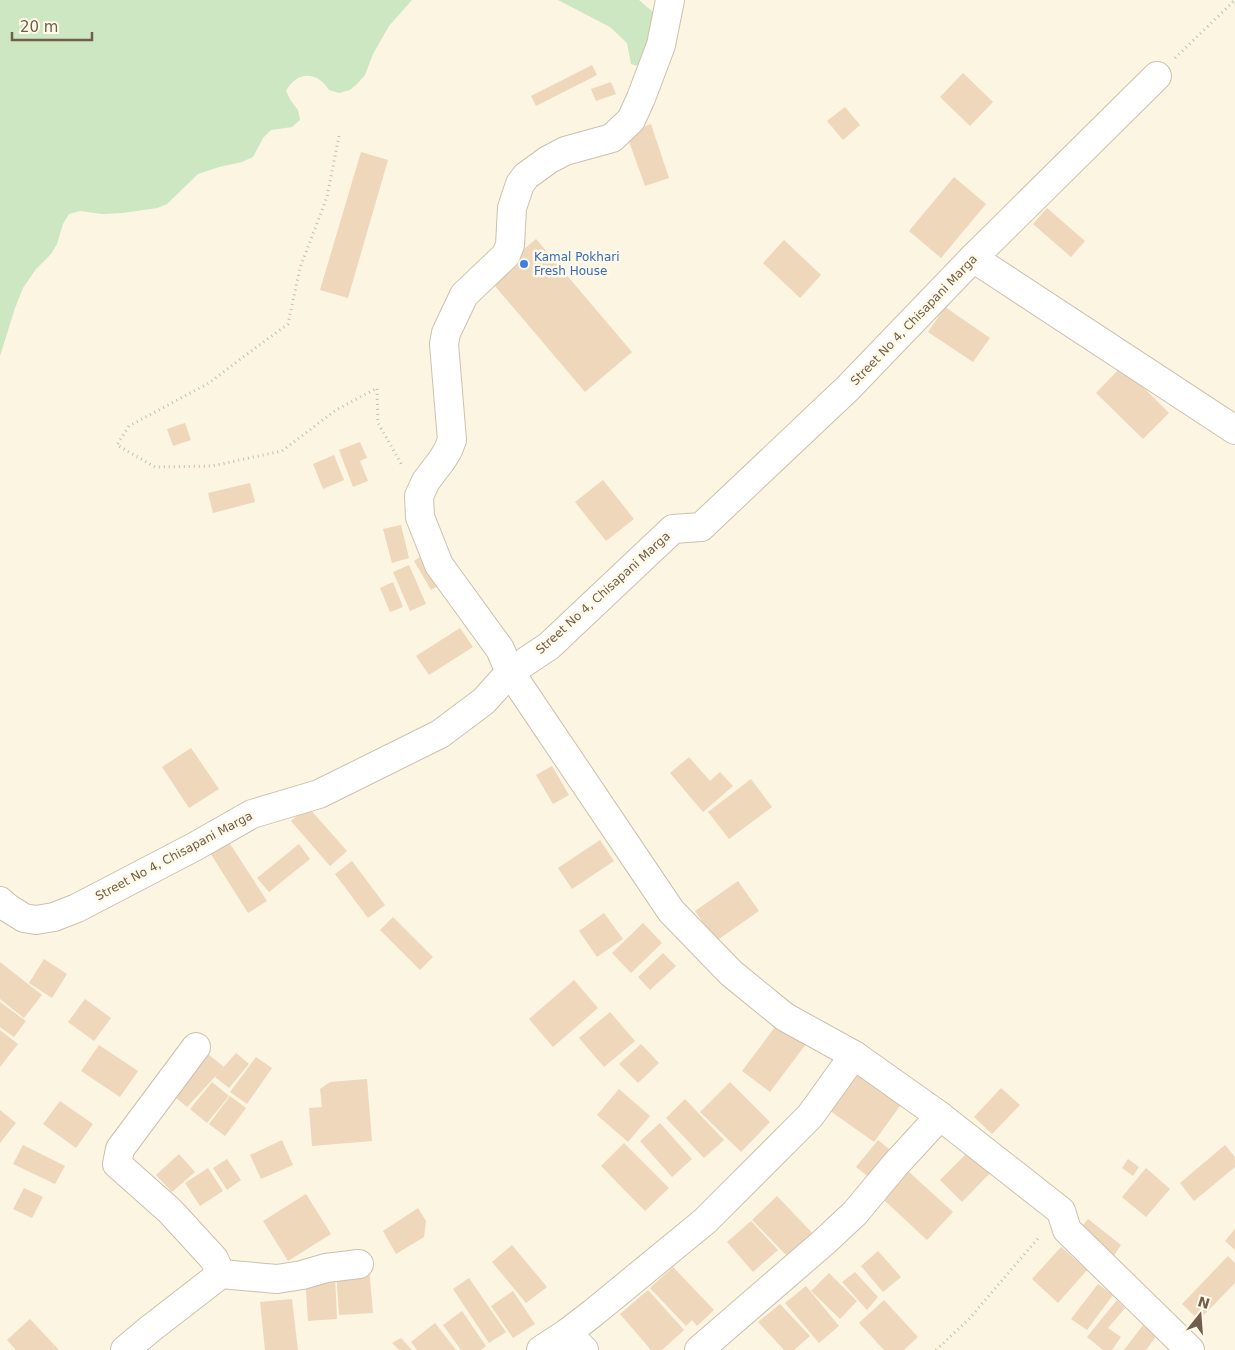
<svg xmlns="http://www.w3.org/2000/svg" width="1235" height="1350" viewBox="0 0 1235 1350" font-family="'DejaVu Sans',sans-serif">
  <rect width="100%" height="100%" fill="#fbf5e2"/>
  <g fill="#cce7c2">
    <path d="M0,0H412L389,26L373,54L365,75L358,83L350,90L339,93L329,90C317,71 297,71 286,91L291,101L298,110L300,120L292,127L271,130L263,138L253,157L242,162L219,167L198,174L167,204L157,208L123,213L102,214L80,211L69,214L63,224L57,244L51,254L36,269L23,288L15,308L0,356Z"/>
    <path d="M558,0H639L655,14L641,67L631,64L627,43L610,27Z"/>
  </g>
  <g fill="#efd7bb">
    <path d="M592,65L597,75L536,106L531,96Z"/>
    <path d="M963,73L993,102L970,126L940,97Z"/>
    <path d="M611,82L616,94L596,101L591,89Z"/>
    <path d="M845,107L860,125L843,140L827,121Z"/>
    <path d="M651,124L669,178L645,186L626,133Z"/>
    <path d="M361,152L388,160L348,298L320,290Z"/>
    <path d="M954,177L986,204L941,258L909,231Z"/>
    <path d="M1047,208L1085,241L1071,257L1033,224Z"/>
    <path d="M536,239L632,352L585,392L489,279Z"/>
    <path d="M784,240L821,275L800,298L763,263Z"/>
    <path d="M945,307L990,338L973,362L928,332Z"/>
    <path d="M1122,366L1169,413L1143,439L1096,393Z"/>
    <path d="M185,423L191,440L173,446L167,429Z"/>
    <path d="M360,442L367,458L360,461L368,481L353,487L339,450Z"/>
    <path d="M334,455L344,480L323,489L313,464Z"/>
    <path d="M603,480L634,519L606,541L575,502Z"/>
    <path d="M250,483L255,502L213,513L208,493Z"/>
    <path d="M401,525L409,558L392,563L383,529Z"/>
    <path d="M420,557L438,586L431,590L414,561Z"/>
    <path d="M409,565L426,604L410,611L393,572Z"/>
    <path d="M393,582L403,607L390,612L380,588Z"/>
    <path d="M460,628L473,647L429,675L416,656Z"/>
    <path d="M191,748L219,789L189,808L162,767Z"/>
    <path d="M689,757L710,781L720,772L733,786L703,812L670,773Z"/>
    <path d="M552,766L569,795L553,804L536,775Z"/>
    <path d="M751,779L772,807L729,839L708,812Z"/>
    <path d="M308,807L347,851L330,866L291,821Z"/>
    <path d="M225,836L267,901L248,913L207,848Z"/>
    <path d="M600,840L614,861L572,889L558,868Z"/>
    <path d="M299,844L310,859L269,892L257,878Z"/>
    <path d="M352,861L385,905L368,918L335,874Z"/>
    <path d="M738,881L759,911L716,941L695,911Z"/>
    <path d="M604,913L623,939L597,957L579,931Z"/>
    <path d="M393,917L433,957L420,970L380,930Z"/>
    <path d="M643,923L662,943L631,973L612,953Z"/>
    <path d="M663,953L676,966L650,990L638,977Z"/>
    <path d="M44,959L67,974L52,998L29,983Z"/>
    <path d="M0,962L42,995L24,1018L0,999Z"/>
    <path d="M574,980L598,1008L553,1047L529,1019Z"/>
    <path d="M85,999L111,1018L94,1041L68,1022Z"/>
    <path d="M0,1002L26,1021L14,1037L0,1027Z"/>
    <path d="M610,1012L635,1041L604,1067L579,1038Z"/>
    <path d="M778,1023L806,1044L770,1092L742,1071Z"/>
    <path d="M0,1030L18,1044L0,1067Z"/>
    <path d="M641,1044L659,1063L638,1083L619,1064Z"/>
    <path d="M99,1045L138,1071L120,1097L81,1071Z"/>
    <path d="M203,1050L224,1067L187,1107L169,1092Z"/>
    <path d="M236,1053L249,1064L229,1088L215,1077Z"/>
    <path d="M256,1057L272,1068L247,1104L230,1092Z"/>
    <path d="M860,1067L905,1099L874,1142L829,1110Z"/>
    <path d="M367,1079L372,1141L312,1146L309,1108L322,1107L320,1089L330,1082Z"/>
    <path d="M212,1082L229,1096L207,1123L190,1109Z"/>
    <path d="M730,1082L770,1122L741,1152L700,1112Z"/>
    <path d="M1001,1088L1020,1105L992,1134L974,1117Z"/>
    <path d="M619,1089L650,1116L628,1142L597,1115Z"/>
    <path d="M230,1096L246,1108L225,1136L209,1124Z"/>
    <path d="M685,1099L724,1140L704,1158L666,1118Z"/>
    <path d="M60,1101L93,1124L76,1148L43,1124Z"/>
    <path d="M0,1110L16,1123L0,1143Z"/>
    <path d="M660,1123L692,1159L672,1177L640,1141Z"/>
    <path d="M282,1140L293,1165L261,1179L250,1155Z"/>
    <path d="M878,1140L895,1154L874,1181L856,1167Z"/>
    <path d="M624,1143L669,1188L645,1211L601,1166Z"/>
    <path d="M23,1145L65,1166L55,1184L13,1164Z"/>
    <path d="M1225,1145L1235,1157V1167L1194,1201L1180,1183Z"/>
    <path d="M969,1151L991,1172L962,1202L940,1180Z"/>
    <path d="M179,1154L195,1172L172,1192L156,1175Z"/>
    <path d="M227,1159L241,1180L227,1190L213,1168Z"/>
    <path d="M1128,1159L1139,1167L1133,1176L1122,1168Z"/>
    <path d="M208,1168L223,1191L200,1206L185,1183Z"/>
    <path d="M1146,1168L1170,1189L1146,1217L1122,1197Z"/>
    <path d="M909,1172L953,1212L927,1240L884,1200Z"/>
    <path d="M24,1188L43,1197L32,1218L13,1209Z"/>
    <path d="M306,1194L331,1234L288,1261L263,1221Z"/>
    <path d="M777,1196L817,1238L792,1261L752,1220Z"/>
    <path d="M418,1208L426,1221L424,1237L396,1254L383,1231Z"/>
    <path d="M1088,1219L1121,1245L1113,1257L1079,1230Z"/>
    <path d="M751,1221L778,1250L753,1272L727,1242Z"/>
    <path d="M1235,1229V1250L1225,1241Z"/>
    <path d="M512,1245L547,1287L526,1303L492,1262Z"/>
    <path d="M1061,1247L1087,1270L1058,1303L1032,1279Z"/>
    <path d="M878,1251L901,1277L883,1292L861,1266Z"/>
    <path d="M1228,1256L1235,1263V1283L1199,1320L1182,1304Z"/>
    <path d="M673,1267L714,1310L697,1326L692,1320L686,1326L650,1288Z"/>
    <path d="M369,1268L373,1313L339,1315L336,1270Z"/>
    <path d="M855,1272L878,1297L867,1310L842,1282Z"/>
    <path d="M829,1273L857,1301L840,1319L811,1291Z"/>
    <path d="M335,1275L337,1319L308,1321L305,1277Z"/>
    <path d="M469,1278L506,1332L489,1343L453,1289Z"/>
    <path d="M1098,1284L1113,1295L1087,1330L1071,1319Z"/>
    <path d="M806,1286L839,1326L819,1343L785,1303Z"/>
    <path d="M648,1290L684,1330L662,1350H651L620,1314Z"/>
    <path d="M513,1291L535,1324L513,1338L491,1306Z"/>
    <path d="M292,1299L298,1350H265L260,1302Z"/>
    <path d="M884,1300L918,1337L904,1350H884L859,1323Z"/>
    <path d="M1117,1300L1125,1308L1108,1328L1121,1337L1112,1350H1103L1087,1337Z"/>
    <path d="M780,1304L810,1336L794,1350H784L758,1322Z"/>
    <path d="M462,1311L486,1346L481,1350H461L443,1325Z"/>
    <path d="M30,1319L59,1350H16L7,1340Z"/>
    <path d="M435,1323L456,1350H417L411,1342Z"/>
    <path d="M1143,1325L1157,1335L1146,1350H1124Z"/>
    <path d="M401,1338L412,1350H399L392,1343Z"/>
  </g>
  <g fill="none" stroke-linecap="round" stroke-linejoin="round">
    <defs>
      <g id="minor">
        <path d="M670,0L661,45L641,98L631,120L612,138L565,151L548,160L526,176L520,184L512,208L510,245L506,255L464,295L446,333L444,344L452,440L448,450L442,460L426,481L419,496L420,517L439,565L500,649L510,672L671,911L731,973L785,1017L854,1055L940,1116L1061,1211L1067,1230L1190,1350"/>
        <path d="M973,258L1235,430"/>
        <path d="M0,901L8,908L24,918L36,920L54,917L77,908L194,847L252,814L319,794L440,734L484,701L510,672L549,646L673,529L701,527L848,388L973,258L1157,76"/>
        <path d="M196,1047L120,1149L117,1164L170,1211L214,1259L221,1274"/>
        <path d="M567,1333L584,1350"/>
        <path d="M125,1350L150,1329L221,1274L277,1279L302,1275L326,1268L359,1264"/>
        <path d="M541,1350L567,1333L593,1313L705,1221L810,1116L854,1055"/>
        <path d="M699,1350L824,1242L855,1213L895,1165L940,1116"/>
      </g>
    </defs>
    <use href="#minor" stroke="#cdc0ad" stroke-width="30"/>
    <g stroke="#d3bb9f" stroke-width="3" stroke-dasharray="1 4" stroke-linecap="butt">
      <path d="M1175,58L1235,0"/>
      <path d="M339,136L327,197L300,268L288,324L243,357L209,383L129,426L117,445L155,467L212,466L282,451L336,410L377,388L378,423L403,467"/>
      <path d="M936,1350L969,1319L1040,1236"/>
    </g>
    <use href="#minor" stroke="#fff" stroke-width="28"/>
  </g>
  <circle fill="#3f7fe0" stroke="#fef9e8" stroke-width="2" cx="524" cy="264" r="5"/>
  <g text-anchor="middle" stroke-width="5" stroke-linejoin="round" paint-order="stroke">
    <g font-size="12" fill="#366cbe" stroke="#fef9e8" text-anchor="start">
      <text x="534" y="261">Kamal Pokhari<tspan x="534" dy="14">Fresh House</tspan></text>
    </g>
    <g font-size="12" fill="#715e4a" stroke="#fef9e8">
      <text transform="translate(914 320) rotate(-46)" y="4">Street No 4, Chisapani Marga</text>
      <text transform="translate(603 593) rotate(-42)" y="4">Street No 4, Chisapani Marga</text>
      <text transform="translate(174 856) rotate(-28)" y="4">Street No 4, Chisapani Marga</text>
    </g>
  </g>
  <g transform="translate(1200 1315) rotate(17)" stroke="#fef9e8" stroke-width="4" paint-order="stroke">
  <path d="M0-4L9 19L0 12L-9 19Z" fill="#715e4a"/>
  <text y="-8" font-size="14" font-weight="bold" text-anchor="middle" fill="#715e4a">N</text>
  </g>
  <path d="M12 32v8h80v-8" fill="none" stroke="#715e4a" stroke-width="2.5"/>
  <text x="20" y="32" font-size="15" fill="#715e4a" stroke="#fef9e8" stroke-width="4" paint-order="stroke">20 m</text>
</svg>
